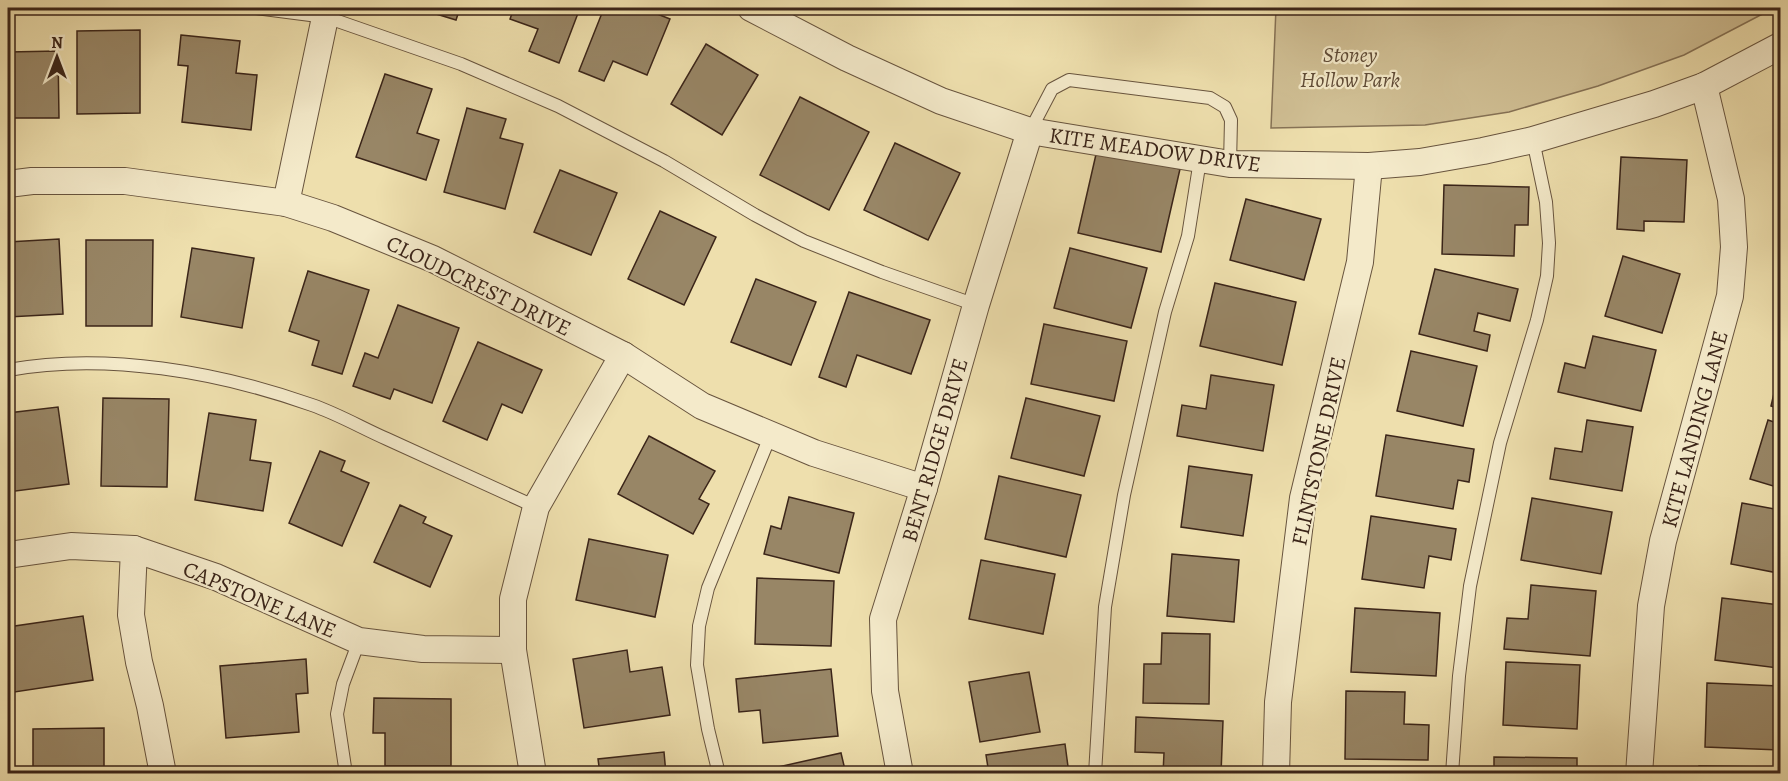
<svg xmlns="http://www.w3.org/2000/svg" width="1788" height="781" viewBox="0 0 1788 781" font-family="Alegreya,serif">
  <rect width="100%" height="100%" fill="#eedfad"/>
  <filter id="stains"><feTurbulence type="fractalNoise" baseFrequency=".00333" numOctaves="4"/><feColorMatrix values="0 0 0 0 .2 0 0 0 0 .09 0 0 0 0 .02 0 0 0 .5 -.17"/></filter>
  <radialGradient id="worn" r=".72"><stop offset=".6" stop-color="#630" stop-opacity="0"/><stop offset="1" stop-color="#630" stop-opacity=".3"/></radialGradient>
  <path fill="#d0bf94" stroke="#867256" stroke-width="1.5" d="M1276,8H1774L1684,55L1598,86L1509,112L1425,125L1271,128Z"/>
  <g fill="#988666" stroke="#3b2519" stroke-width="1.5">
    <path d="M424,8H460L456,20L423,10Z"/>
    <path d="M514,8H580L559,63L529,51L538,29L510,19Z"/>
    <path d="M604,8H642L670,19L647,75L613,61L604,81L579,71Z"/>
    <path d="M140,30V113L77,114V31Z"/>
    <path d="M181,35L240,41L236,73L257,75L251,130L182,122L188,66L178,65Z"/>
    <path d="M706,44L758,75L722,135L671,104Z"/>
    <path d="M58,51L59,118H8V52Z"/>
    <path d="M385,74L432,89L417,133L439,140L426,180L356,157Z"/>
    <path d="M800,97L869,132L829,210L760,175Z"/>
    <path d="M467,108L506,119L500,138L523,144L505,209L444,192Z"/>
    <path d="M895,143L960,173L928,240L864,210Z"/>
    <path d="M1097,150L1180,169L1161,252L1078,233Z"/>
    <path d="M1621,157L1687,160L1684,222L1644,221V231L1617,229Z"/>
    <path d="M560,170L617,193L591,255L534,232Z"/>
    <path d="M1444,185L1529,187L1528,225H1515L1514,256L1442,254Z"/>
    <path d="M1246,199L1321,219L1304,280L1230,260Z"/>
    <path d="M660,211L716,237L684,305L628,279Z"/>
    <path d="M59,239L63,314L8,317V242Z"/>
    <path d="M86,240H153L152,326H86Z"/>
    <path d="M192,248L254,258L242,328L181,317Z"/>
    <path d="M1070,248L1147,268L1131,328L1054,308Z"/>
    <path d="M1623,256L1680,274L1662,333L1605,316Z"/>
    <path d="M1435,269L1518,289L1510,321L1478,313L1474,331L1490,335L1487,351L1419,334Z"/>
    <path d="M308,271L369,290L342,374L312,365L319,341L289,331Z"/>
    <path d="M756,279L816,302L791,365L731,342Z"/>
    <path d="M1215,283L1296,302L1282,365L1200,346Z"/>
    <path d="M849,292L930,320L911,374L857,355L846,387L819,377Z"/>
    <path d="M398,305L459,328L432,403L394,389L390,399L353,386L365,353L378,358Z"/>
    <path d="M1044,324L1127,341L1114,401L1031,384Z"/>
    <path d="M1593,336L1656,350L1641,411L1558,392L1565,363L1585,368Z"/>
    <path d="M478,342L542,370L522,413L502,404L487,440L443,421Z"/>
    <path d="M1411,351L1477,366L1463,426L1397,411Z"/>
    <path d="M1780,368V409L1771,406Z"/>
    <path d="M1211,375L1274,385L1263,451L1177,436L1182,405L1206,409Z"/>
    <path d="M103,398L169,399L167,487L101,486Z"/>
    <path d="M1026,398L1100,416L1084,476L1011,458Z"/>
    <path d="M58,407L69,484L8,492V413Z"/>
    <path d="M209,413L256,420L250,460L271,463L263,511L195,500Z"/>
    <path d="M1587,420L1633,427L1622,491L1550,479L1555,448L1582,452Z"/>
    <path d="M1768,420L1780,424V488L1750,479Z"/>
    <path d="M1386,435L1474,449L1469,482L1458,480L1453,509L1376,496Z"/>
    <path d="M649,436L715,471L699,499L709,504L693,534L618,494Z"/>
    <path d="M320,451L345,461L341,471L369,483L342,546L289,523Z"/>
    <path d="M1189,466L1252,475L1243,536L1181,527Z"/>
    <path d="M999,476L1081,495L1066,557L985,539Z"/>
    <path d="M789,497L854,513L839,573L764,554L771,526L781,529Z"/>
    <path d="M1532,498L1612,512L1601,574L1521,560Z"/>
    <path d="M1742,503L1780,510V561L1778,573L1731,564Z"/>
    <path d="M400,505L426,517L423,523L452,536L430,587L374,562Z"/>
    <path d="M1371,516L1456,529L1451,560L1429,556L1424,588L1362,579Z"/>
    <path d="M589,539L668,555L655,617L576,600Z"/>
    <path d="M1172,554L1239,560L1234,622L1167,616Z"/>
    <path d="M981,560L1055,574L1043,634L969,619Z"/>
    <path d="M757,578L834,581L831,646L755,644Z"/>
    <path d="M1531,585L1596,591L1590,656L1504,649L1507,618L1528,619Z"/>
    <path d="M1722,598L1780,605V646L1778,668L1715,660Z"/>
    <path d="M1355,608L1440,613L1436,676L1351,672Z"/>
    <path d="M83,616L93,680L8,693V660H9L8,627Z"/>
    <path d="M1162,633L1210,634L1209,704L1143,703L1144,664H1161Z"/>
    <path d="M627,650L630,672L662,667L670,715L584,728L573,659Z"/>
    <path d="M306,659L308,693L296,694L299,732L226,738L220,666Z"/>
    <path d="M1506,662L1580,665L1577,729L1503,725Z"/>
    <path d="M831,669L838,736L763,743L760,710L739,712L736,679Z"/>
    <path d="M1029,672L1040,732L980,742L969,682Z"/>
    <path d="M1707,683L1780,686V750L1705,747Z"/>
    <path d="M1346,691L1405,692L1404,724L1429,725L1428,760L1345,759Z"/>
    <path d="M374,698L451,699V766H385V733H373Z"/>
    <path d="M1136,717L1223,721L1221,774H1163L1164,753L1135,752Z"/>
    <path d="M104,728V774H33V729Z"/>
    <path d="M1065,744L1069,774H989L986,755Z"/>
    <path d="M664,752L666,774H600L598,759Z"/>
    <path d="M841,753L846,774H770L769,769Z"/>
    <path d="M1494,757L1577,758V774H1494Z"/>
    <path d="M1699,766L1768,767V774H1699Z"/>
    <path d="M307,767L308,774H231V770Z"/>
  </g>
  <g fill="none" stroke-linecap="round" stroke-linejoin="round">
    <defs>
      <g id="lane">
        <path d="M256,8L326,17L461,64L558,106L664,161L755,215L804,241L882,272L976,305"/>
        <path d="M1030,131L1052,89L1069,80L1210,98L1225,107L1231,120L1230,164"/>
        <path d="M8,370C106,352 219,372 312,405C338,414 362,428 387,439C437,462 487,485 536,507"/>
        <path d="M346,774L337,714L343,684L359,641"/>
        <path d="M719,774L708,729L697,665L699,626L708,588L771,434"/>
        <path d="M1095,774L1105,607L1124,495L1165,312L1188,236L1200,160"/>
        <path d="M1452,774L1459,676L1470,586L1500,443L1537,320L1547,276L1549,243L1546,202L1533,140"/>
      </g>
      <g id="street">
        <path d="M751,8L847,58L941,101L1030,131L1230,164L1369,166L1420,162L1483,151L1533,140L1654,104L1704,86L1780,46"/>
        <path d="M8,184L32,181H125L286,203L333,218L433,259L623,355L702,406L814,453L924,488"/>
        <path d="M286,203L327,8"/>
        <path d="M134,549L131,615L139,662L150,706L163,774"/>
        <path d="M8,555L71,546L134,549L216,577L359,641L423,649L513,650"/>
        <path d="M533,774L513,650V599L536,507L623,355"/>
        <path d="M900,774L885,691L883,619L924,488L976,305L1030,131"/>
        <path d="M1276,774L1278,702L1303,498L1360,262L1369,166"/>
        <path d="M1639,774L1651,606L1663,541L1730,296L1734,247L1731,199L1704,86"/>
      </g>
    </defs>
    <use href="#lane" stroke="#68543e" stroke-width="14"/>
    <use href="#street" stroke="#68543e" stroke-width="28"/>
    <use href="#lane" stroke="#f4eaca" stroke-width="12"/>
    <use href="#street" stroke="#f4eaca" stroke-width="26"/>
  </g>
  <g text-anchor="middle" stroke-width="4.5" stroke-linejoin="round" paint-order="stroke">
    <g font-size="22" font-style="italic" fill="#604c38" stroke="#f4eaca">
      <text x="1350" y="62">Stoney<tspan x="1350" dy="25">Hollow Park</tspan></text>
    </g>
    <g font-size="22" fill="#3b2519" stroke="#f4eaca">
      <text transform="translate(1155 149) rotate(8)" y="8">KITE MEADOW DRIVE</text>
      <text transform="translate(479 285) rotate(26)" y="8">CLOUDCREST DRIVE</text>
      <text transform="translate(1694 429) rotate(-75)" y="8">KITE LANDING LANE</text>
      <text transform="translate(934 450) rotate(-74)" y="8">BENT RIDGE DRIVE</text>
      <text transform="translate(1318 451) rotate(-78)" y="8">FLINTSTONE DRIVE</text>
      <text transform="translate(260 599) rotate(23)" y="8">CAPSTONE LANE</text>
    </g>
  </g>
  <rect width="1788" height="781" fill="none" stroke="#eedfad" stroke-width="30"/>
  <rect x="9" y="9" width="1770" height="763" fill="none" stroke="#3b2519" stroke-width="3"/>
  <rect x="15" y="15" width="1758" height="751" fill="none" stroke="#3b2519" stroke-width="1.5"/>
  <g transform="translate(57 57)" stroke="#f4eaca" stroke-width="4.5" paint-order="stroke">
  <path d="M0-4.5L10 22L0 15L-10 22Z" fill="#3b2519"/>
  <text y="-9" font-size="16" font-weight="bold" text-anchor="middle" fill="#3b2519">N</text>
  </g>
  <rect width="100%" height="100%" filter="url(#stains)"/>
  <rect width="100%" height="100%" fill="url(#worn)"/>
</svg>
